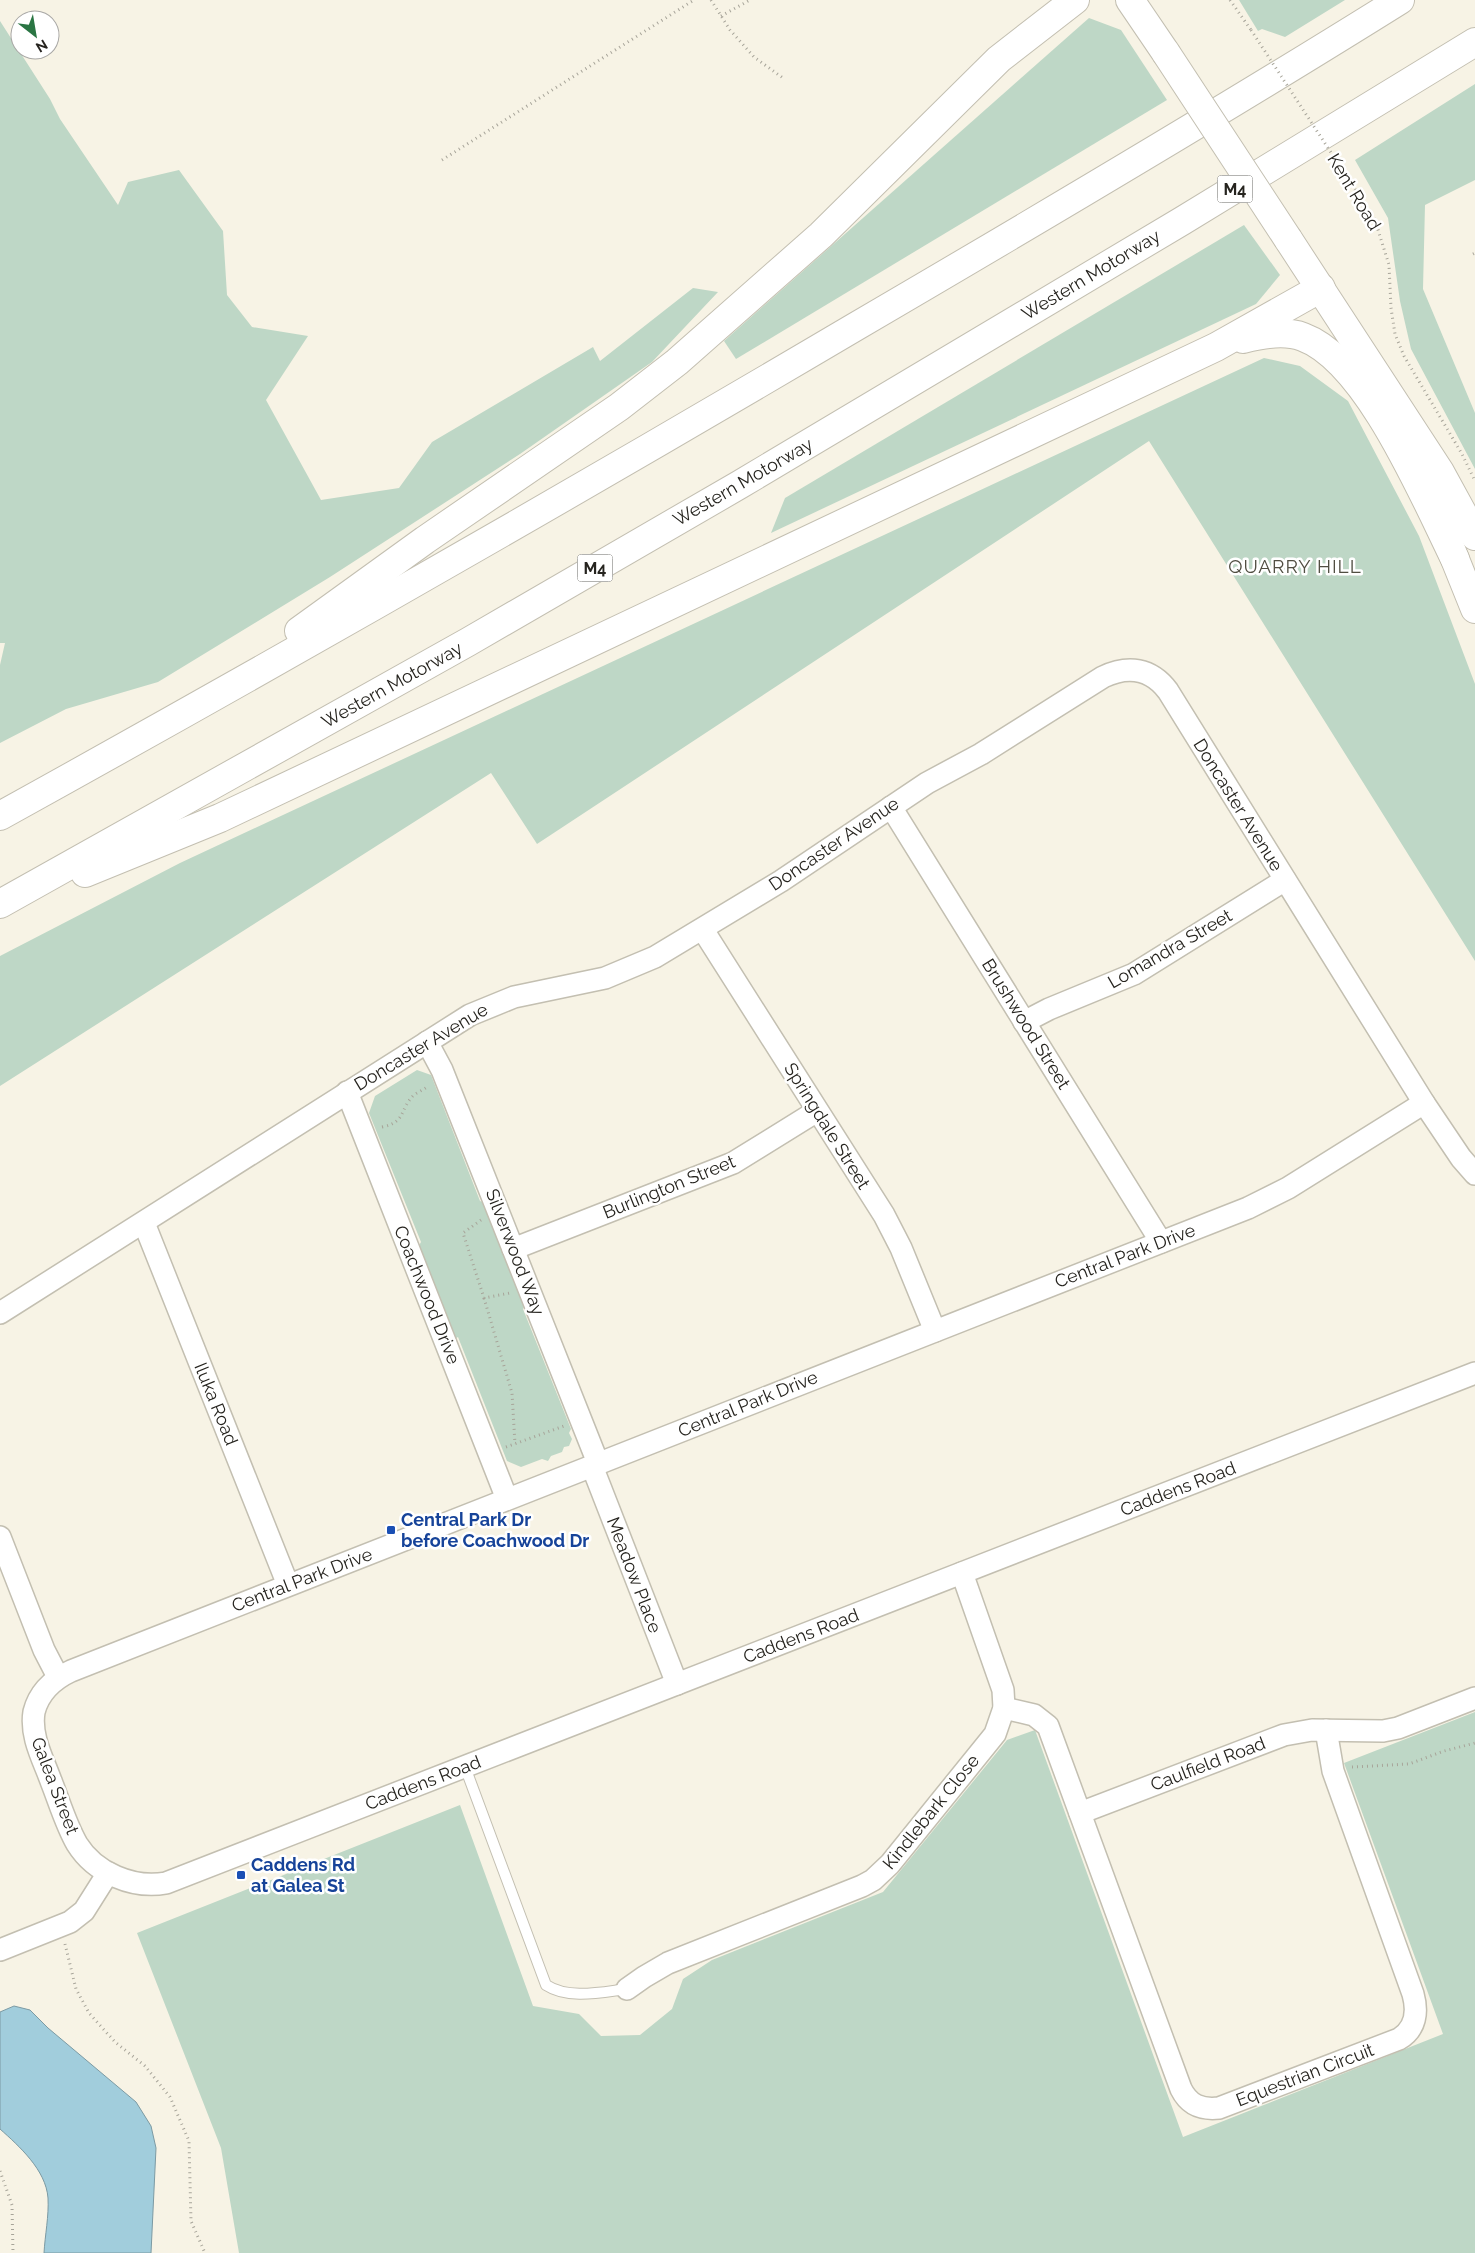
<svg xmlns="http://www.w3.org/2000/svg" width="1475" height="2253" viewBox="0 0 1475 2253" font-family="Raleway,sans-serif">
  <rect width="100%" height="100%" fill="#f7f3e5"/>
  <g fill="#bed7c6">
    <path d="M1239,0H1345L1285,37L1262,29L1258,31Z"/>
    <path d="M1089,18L1121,30L1167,100L736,359L724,341Z"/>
    <path d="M0,21L50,99L60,119L118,205L128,182L179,170L223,231L227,295L252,327L308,336L266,400L321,500L399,488L432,442L593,347L600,361L693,288L718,292L652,362L520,454L330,577L158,682L66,709L0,743V665L5,643H0Z"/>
    <path d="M1475,84V180L1425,205L1423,289L1475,413V469L1411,349L1400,301L1388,218L1355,160Z"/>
    <path d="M1244,225L1280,275L1256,304L771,533L785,498Z"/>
    <path d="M1264,358L1300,366L1348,401L1419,536L1475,684V961L1149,441L537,844L491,773L0,1086V956L180,863Z"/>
    <path d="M417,1070L431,1075L480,1201L489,1205L527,1300L523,1309L571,1429L569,1433L572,1439L569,1446L564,1447L562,1452L551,1456L548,1461L542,1459L521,1467L507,1461L458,1337L453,1340L416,1251L421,1242L369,1113L375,1096Z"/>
    <path d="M1475,1712V2253H239L221,2148L137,1933L460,1805L533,2006L579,2014L601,2036L640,2035L672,2009L683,1979L712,1960L883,1892L1007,1740L1035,1730L1183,2137L1443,2034L1344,1763Z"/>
  </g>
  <path fill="#a1cddc" stroke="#7c9aa3" d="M14,2006L30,2010L48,2028L136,2102L151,2126L156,2148L151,2253H44C45,2235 49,2216 48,2198C46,2170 19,2146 0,2129V2012Z"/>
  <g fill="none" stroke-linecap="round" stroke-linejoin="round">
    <defs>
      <path id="service" d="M465,1767L546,1985C569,2000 602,1992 627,1989"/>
      <g id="minor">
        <path d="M891,807L1161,1242"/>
        <path d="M703,930L884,1215L901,1248L935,1331"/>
        <path d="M1024,1022L1049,1009L1134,974L1285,880"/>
        <path d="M427,1042L442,1070L598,1463"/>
        <path d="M347,1092L507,1499"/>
        <path d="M1424,1103L1288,1188L1248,1208L71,1671C54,1679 39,1692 34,1712C30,1736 43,1759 51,1781C59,1801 66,1825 77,1844C95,1873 133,1889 166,1883L1475,1373"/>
        <path d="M144,1223L288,1585"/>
        <path d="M513,1249L733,1163L817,1111"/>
        <path d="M0,1313L470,1015L514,997L605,978L655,957L781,881L927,783L981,754L1103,677C1128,665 1151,668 1168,691L1424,1103L1461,1158L1475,1174"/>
        <path d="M592,1466L677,1684"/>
        <path d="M0,1537L44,1650L58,1677"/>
        <path d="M1004,1708L1034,1715L1048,1726L1181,2089C1189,2105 1201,2110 1219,2108L1399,2039C1416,2029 1418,2012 1413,1994L1333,1771L1326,1730"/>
        <path d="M1080,1813L1284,1735L1312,1730L1383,1731L1398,1728L1475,1698"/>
        <path d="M0,1950L70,1922L84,1911L108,1873"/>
        <path d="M627,1989L644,1977L668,1963L862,1886L873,1880L890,1864L995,1734L1004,1708L1003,1690L962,1573"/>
      </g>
      <g id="secondary">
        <path d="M1130,0L1166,53"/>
        <path d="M1288,239L1440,472L1475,536"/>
        <path d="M1446,537L1475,609"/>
      </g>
      <g id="motorway">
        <path d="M1243,339C1262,334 1285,330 1303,337C1368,361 1425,499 1455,559"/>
        <path d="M299,631L425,540L619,407L677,362L821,235L999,59L1075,0"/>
        <path d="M0,816C287,657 572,494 855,327C1038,220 1221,112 1400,0"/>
        <path d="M85,873L220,818L1216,347L1321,288"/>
        <path d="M0,904L468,642L739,485L1182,221L1475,42"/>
      </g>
    </defs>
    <use href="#service" stroke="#c3bfb1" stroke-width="12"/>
    <use href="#minor" stroke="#c3bfb1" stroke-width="24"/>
    <use href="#secondary" stroke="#c3bfb1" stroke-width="30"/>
    <use href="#motorway" stroke="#c3bfb1" stroke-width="30"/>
    <g stroke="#a7a499" stroke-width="3" stroke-dasharray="1 4" stroke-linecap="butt">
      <path d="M711,0L730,30L754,57L783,78"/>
      <path d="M1230,0L1251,30"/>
      <path d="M721,16L750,0"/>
      <path d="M442,160L694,0"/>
      <path d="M1375,220L1389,265L1391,308L1395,334L1404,356L1462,454L1475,481"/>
      <path d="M1473,254L1475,253"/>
      <path d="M382,1127C407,1122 399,1109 414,1095C418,1092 423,1090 427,1087"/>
      <path d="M481,1220L463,1233L484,1298L510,1293"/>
      <path d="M484,1298L512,1393L515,1444"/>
      <path d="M506,1447L564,1426"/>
      <path d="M1352,1767L1409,1764L1444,1751L1475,1743"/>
      <path d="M65,1944L76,1989L89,2013L115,2042L145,2066L170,2097L189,2141L191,2221L205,2253"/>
      <path d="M0,2171L12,2205L13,2253"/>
    </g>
    <use href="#service" stroke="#fff" stroke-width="10"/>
    <use href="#minor" stroke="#fff" stroke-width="21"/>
    <use href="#secondary" stroke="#fff" stroke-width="28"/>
    <use href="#motorway" stroke="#fff" stroke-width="28"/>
    <defs>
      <path id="secondary-bridge" d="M1166,53L1288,239"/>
    </defs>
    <use href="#secondary-bridge" stroke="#c3bfb1" stroke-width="30" stroke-linecap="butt"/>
    <path stroke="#a7a499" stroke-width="3" stroke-dasharray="1 4" stroke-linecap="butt" d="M1251,30L1375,220"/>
    <use href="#secondary-bridge" stroke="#fff" stroke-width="28"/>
  </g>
  <g fill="#1a4fb4" stroke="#fff" stroke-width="2">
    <rect x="386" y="1525" width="10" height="10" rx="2.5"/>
    <rect x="236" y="1870" width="10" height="10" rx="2.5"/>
  </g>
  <g text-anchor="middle" stroke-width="5" stroke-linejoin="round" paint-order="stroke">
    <g fill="#fff" stroke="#676662" stroke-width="1">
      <rect x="1217.5" y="175.5" width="35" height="27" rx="4"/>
      <rect x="577.5" y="554.5" width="35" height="27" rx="4"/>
    </g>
    <g font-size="16" font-weight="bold" fill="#26241f">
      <text x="1235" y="195">M4</text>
      <text x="595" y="574">M4</text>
    </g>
    <g font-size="18" fill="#26241f" stroke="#fff">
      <text transform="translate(1354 192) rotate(59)" y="6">Kent Road</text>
      <text transform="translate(1091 275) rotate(-31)" y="6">Western Motorway</text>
      <text transform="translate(743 482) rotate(-30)" y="6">Western Motorway</text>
      <text transform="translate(392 685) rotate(-29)" y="6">Western Motorway</text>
      <text transform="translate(1238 805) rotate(58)" y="6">Doncaster Avenue</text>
      <text transform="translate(834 844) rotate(-34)" y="6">Doncaster Avenue</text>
      <text transform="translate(1170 949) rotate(-30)" y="6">Lomandra Street</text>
      <text transform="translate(1026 1024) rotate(58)" y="6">Brushwood Street</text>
      <text transform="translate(421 1047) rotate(-31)" y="6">Doncaster Avenue</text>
      <text transform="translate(827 1126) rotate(58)" y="6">Springdale Street</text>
      <text transform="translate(669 1187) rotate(-22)" y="6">Burlington Street</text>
      <text transform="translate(515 1252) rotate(69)" y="6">Silverwood Way</text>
      <text transform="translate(1125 1256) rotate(-21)" y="6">Central Park Drive</text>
      <text transform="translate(427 1295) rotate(68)" y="6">Coachwood Drive</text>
      <text transform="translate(216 1404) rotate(68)" y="6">Iluka Road</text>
      <text transform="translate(748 1404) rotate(-22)" y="6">Central Park Drive</text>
      <text transform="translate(1178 1489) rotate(-21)" y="6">Caddens Road</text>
      <text transform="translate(634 1575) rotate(69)" y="6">Meadow Place</text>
      <text transform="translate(302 1580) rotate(-21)" y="6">Central Park Drive</text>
      <text transform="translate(801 1636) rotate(-21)" y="6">Caddens Road</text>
      <text transform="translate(1208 1764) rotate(-21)" y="6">Caulfield Road</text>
      <text transform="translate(423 1783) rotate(-21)" y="6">Caddens Road</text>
      <text transform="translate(55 1786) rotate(69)" y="6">Galea Street</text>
      <text transform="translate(931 1812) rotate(-51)" y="6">Kindlebark Close</text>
      <text transform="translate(1305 2075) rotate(-21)" y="6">Equestrian Circuit</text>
    </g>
    <g font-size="18" font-weight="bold" fill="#164399" stroke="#fff" text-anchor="start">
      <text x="401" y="1526">Central Park Dr<tspan x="401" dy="21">before Coachwood Dr</tspan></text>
      <text x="251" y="1871">Caddens Rd<tspan x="251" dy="21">at Galea St</tspan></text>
    </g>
    <g font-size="19" letter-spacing="1" fill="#514e42" stroke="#fff">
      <text x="1295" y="573">QUARRY HILL</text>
    </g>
  </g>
  <g transform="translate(35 35) rotate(149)"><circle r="24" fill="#ffffff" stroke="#a8a7a5"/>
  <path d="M0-4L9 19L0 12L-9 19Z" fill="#2a7543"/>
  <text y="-8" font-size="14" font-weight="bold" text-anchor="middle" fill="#26241f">N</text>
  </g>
</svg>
